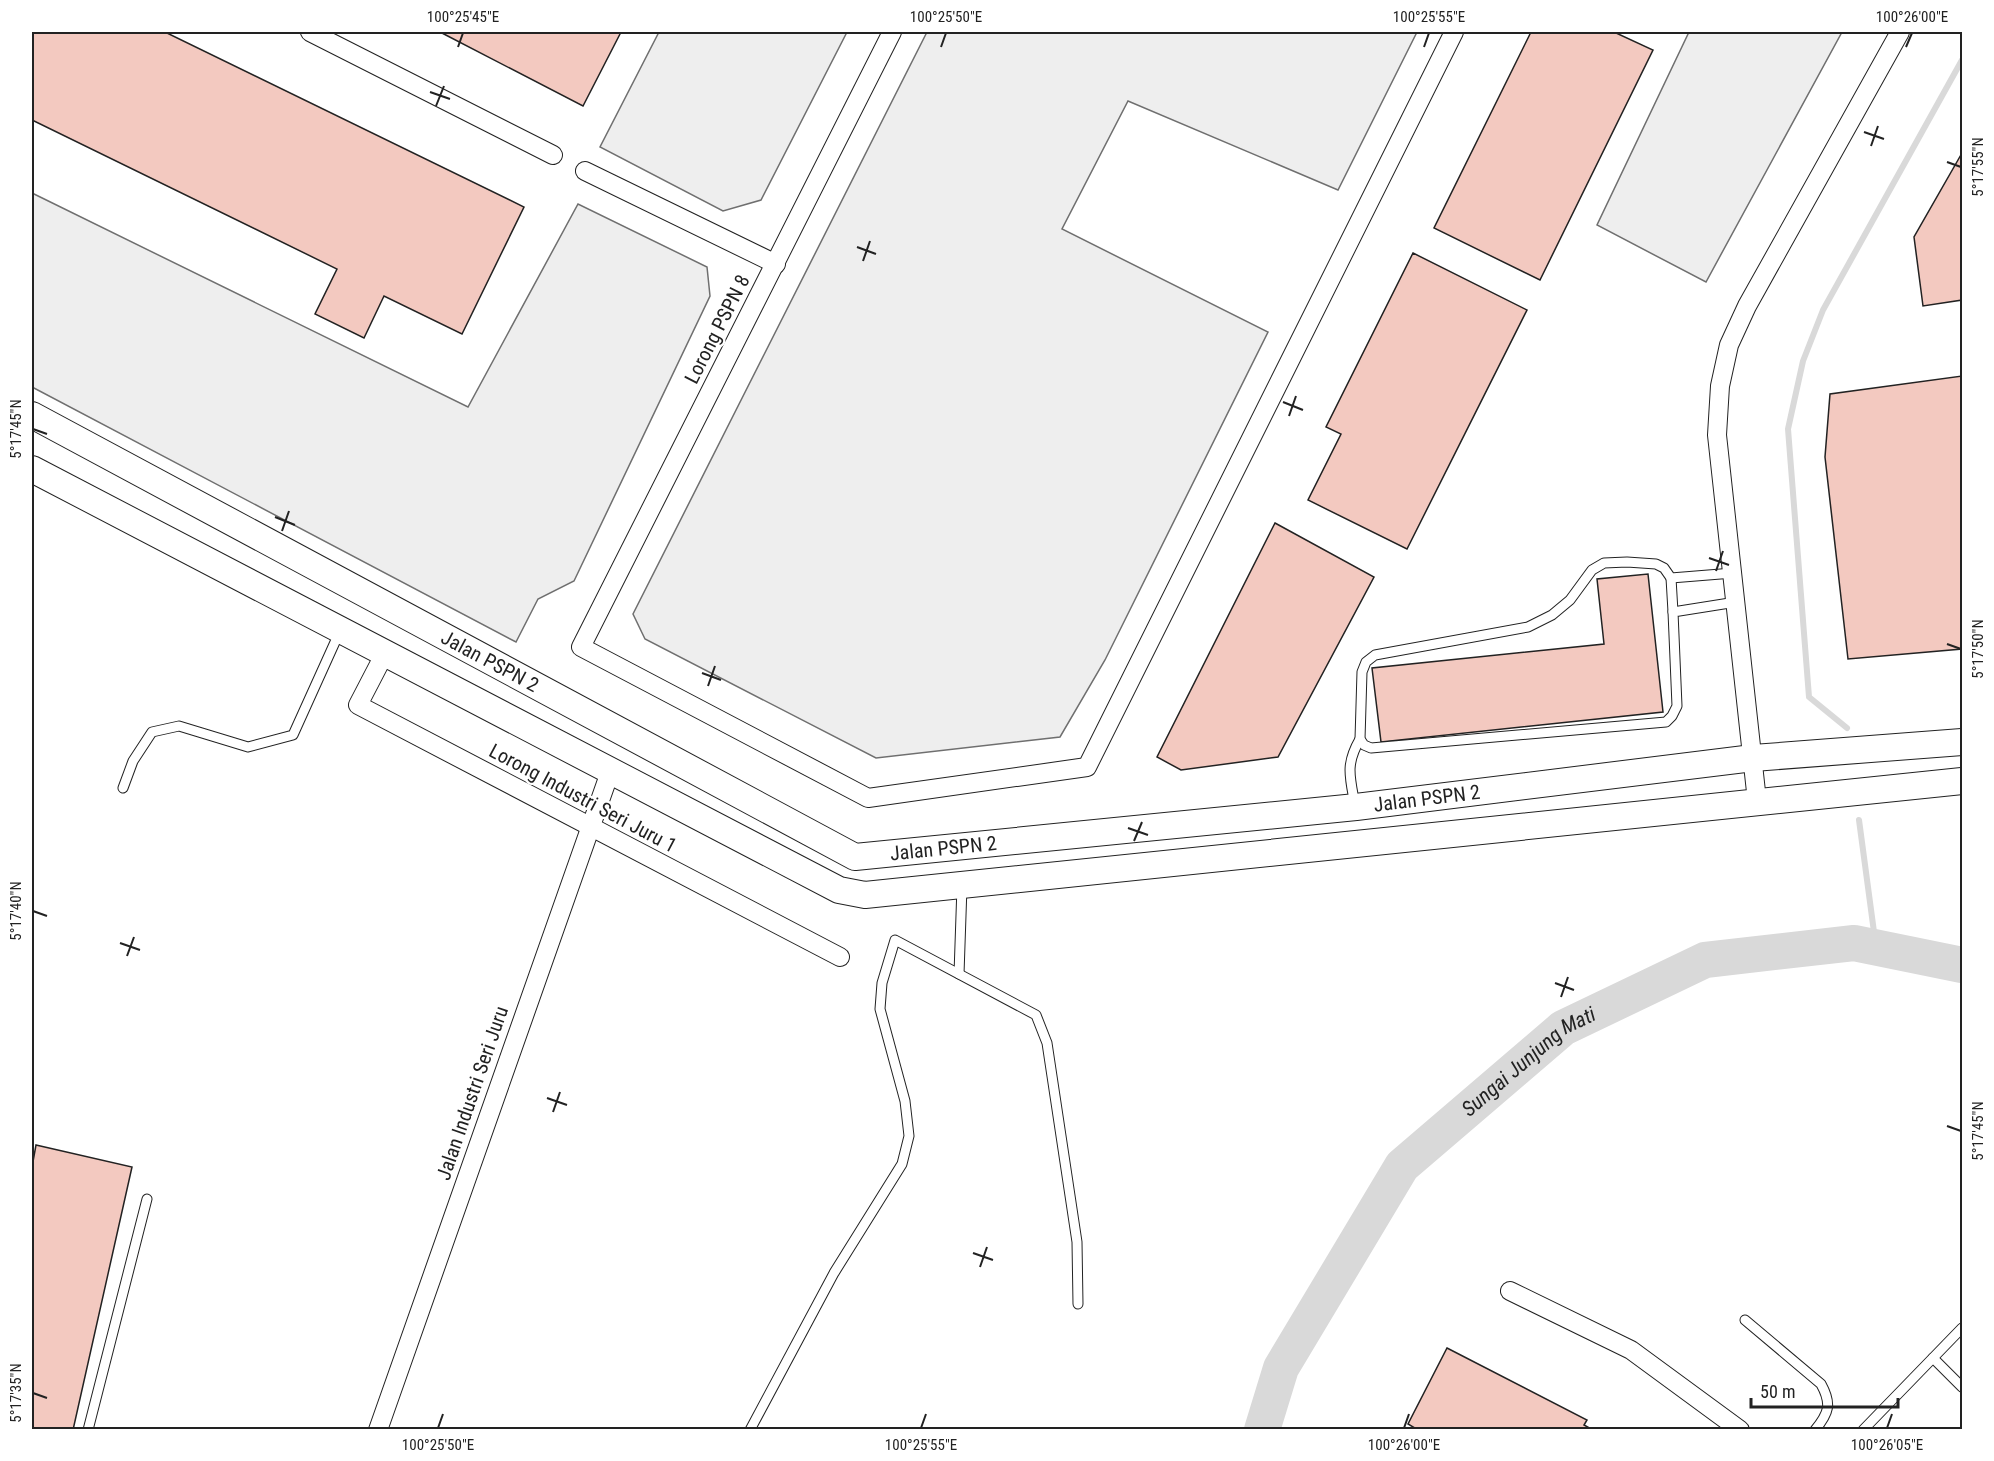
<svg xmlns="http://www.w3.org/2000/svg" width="1994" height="1461" viewBox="0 0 1994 1461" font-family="'Roboto Condensed',sans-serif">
  <rect width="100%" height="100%" fill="#fff"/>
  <g fill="#eee" stroke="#6f6f6f" stroke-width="1.5">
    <path d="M659,32H847L761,200L723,211L600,147Z"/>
    <path d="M927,32H1417L1338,190L1128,101L1062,229L1268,332L1105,660L1060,737L876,758L645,639L633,614Z"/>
    <path d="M1689,32H1842L1706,282L1597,225Z"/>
    <path d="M32,193L468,407L578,204L707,267L710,296L574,581L538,599L516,642L32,387Z"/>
  </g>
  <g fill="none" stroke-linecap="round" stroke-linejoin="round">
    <g stroke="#d9d9d9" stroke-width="6">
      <path d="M1847,728L1809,697L1788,429L1803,361L1823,310L1962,60"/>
      <path d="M1859,820L1876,947"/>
    </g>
    <path stroke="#d9d9d9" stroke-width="36" id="s1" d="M1262,1430L1281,1368L1402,1166L1563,1028L1705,960L1854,943L1962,965"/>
  </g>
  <g fill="#f3c9c0" stroke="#222" stroke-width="1.5">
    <path d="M32,32H165L524,207L462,334L384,296L364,338L315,314L337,269L32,120Z"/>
    <path d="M440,32H621L583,106Z"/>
    <path d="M1531,32H1614L1653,50L1540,280L1434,228Z"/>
    <path d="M1962,153V300L1923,306L1914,237Z"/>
    <path d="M1413,253L1527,310L1407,549L1308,500L1341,434L1326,427Z"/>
    <path d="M1962,376V649L1848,659L1825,457L1830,394Z"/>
    <path d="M1275,523L1374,577L1278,757L1181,770L1157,757Z"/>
    <path d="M1648,574L1663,712L1381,742L1372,668L1604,644L1597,579Z"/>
    <path d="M36,1145L132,1167L73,1430H32V1167Z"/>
    <path d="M1447,1348L1587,1420L1584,1425L1593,1430H1418L1408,1424Z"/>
  </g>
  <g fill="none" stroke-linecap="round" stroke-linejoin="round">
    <defs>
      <g id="lane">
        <path d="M1733,573L1671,578L1664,568L1656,564L1627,562L1604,563L1592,570L1570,600L1552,615L1528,627L1375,655L1366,662L1362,672L1360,739L1364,745L1371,748L1666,722L1672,716L1677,706L1673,612L1736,602"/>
        <path d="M1671,578L1673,612"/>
        <path d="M123,788L133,761L152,732L179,726L248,747L293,735L340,631"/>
        <path d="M1355,805C1350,777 1345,765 1360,739"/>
        <path d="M959,974L962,886"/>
        <path d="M1745,1320L1821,1384C1832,1404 1829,1413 1815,1430"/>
        <path d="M1933,1358L1962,1387"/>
        <path d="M88,1430L147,1199"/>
        <path d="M750,1430L834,1273L902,1164L909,1136L905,1101L880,1009L882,983L895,940L1036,1015L1047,1043L1077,1242L1078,1304"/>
        <path d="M1863,1430L1962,1328"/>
      </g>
      <g id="street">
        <path d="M310,32L553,155"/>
        <path d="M892,32L581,647L868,798L1087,767L1454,32"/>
        <path d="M585,171L776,264"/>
        <path d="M385,653L358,705L840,957"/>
        <path d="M1757,801L1717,435L1720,386L1729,345L1747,306L1900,32"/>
        <path d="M1510,1291L1631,1350L1740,1430"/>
        <path d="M378,1430L610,772"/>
      </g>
      <g id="secondary">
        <path id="s2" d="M32,415L855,857L1356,807L1753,758L1962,742"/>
        <path d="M32,469L839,890L865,895L1962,781"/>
      </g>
    </defs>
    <use href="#lane" stroke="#222" stroke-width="11"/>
    <use href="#street" stroke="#222" stroke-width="20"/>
    <use href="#secondary" stroke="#222" stroke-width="28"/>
    <use href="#lane" stroke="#fff" stroke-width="9"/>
    <use href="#street" stroke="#fff" stroke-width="18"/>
    <use href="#secondary" stroke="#fff" stroke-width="26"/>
  </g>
  <path fill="none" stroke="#222" stroke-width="2" d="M458,47L463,33M941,47L946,33M1424,47L1429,33M1906,47L1912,33M430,92L450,99M436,106L444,86M1864,132L1884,139M1871,146L1878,126M1947,162L1961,167M857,247L876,254M863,261L870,241M1283,402L1303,410M1289,416L1296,396M33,429L47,434M275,517L295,525M282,531L289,511M1709,558L1729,565M1716,571L1723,551M1947,644L1961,649M702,673L721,680M708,686L715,666M1128,828L1148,835M1134,841L1142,822M33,911L47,916M120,943L140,950M127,956L134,937M1555,983L1574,990M1561,997L1568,977M547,1098L567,1105M553,1112L560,1092M1947,1126L1961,1131M973,1253L993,1260M980,1267L987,1247M33,1393L47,1398M438,1428L443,1414M921,1428L926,1414M1404,1428L1409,1414M1887,1428L1892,1414"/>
  <g text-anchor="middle" stroke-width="4.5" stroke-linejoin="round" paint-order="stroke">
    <g font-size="20" fill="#222" stroke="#fff">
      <text transform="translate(717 329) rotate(-63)" y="7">Lorong PSPN 8</text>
      <text dy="7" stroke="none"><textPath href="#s2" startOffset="520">Jalan PSPN 2</textPath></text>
      <text transform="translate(583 798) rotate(28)" y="7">Lorong Industri Seri Juru 1</text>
      <text dy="7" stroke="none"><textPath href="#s2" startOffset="1509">Jalan PSPN 2</textPath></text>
      <text dy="7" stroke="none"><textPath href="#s2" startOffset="1023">Jalan PSPN 2</textPath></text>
      <text transform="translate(472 1093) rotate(-71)" y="7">Jalan Industri Seri Juru</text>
    </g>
    <g font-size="21" font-style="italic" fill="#222" stroke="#fff">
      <text dy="7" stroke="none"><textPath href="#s1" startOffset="465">Sungai Junjung Mati</textPath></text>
    </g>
  </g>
  <rect width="1994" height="1461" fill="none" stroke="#ffffff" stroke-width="66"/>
  <path d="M1751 1398v9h147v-9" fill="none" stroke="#222222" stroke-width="3"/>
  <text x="1760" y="1398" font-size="18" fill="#222222" stroke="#ffffff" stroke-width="4.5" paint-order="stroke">50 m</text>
  <rect x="33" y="33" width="1928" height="1395" fill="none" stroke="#222" stroke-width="2"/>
  <g font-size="15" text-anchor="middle" fill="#222">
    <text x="463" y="22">100°25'45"E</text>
    <text x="946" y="22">100°25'50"E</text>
    <text x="1429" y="22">100°25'55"E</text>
    <text x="1912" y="22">100°26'00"E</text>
    <text transform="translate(1978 167) rotate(-90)" y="5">5°17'55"N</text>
    <text transform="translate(16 429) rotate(-90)" y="5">5°17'45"N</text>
    <text transform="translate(1978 649) rotate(-90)" y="5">5°17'50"N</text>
    <text transform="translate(16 911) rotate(-90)" y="5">5°17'40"N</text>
    <text transform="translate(1978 1131) rotate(-90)" y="5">5°17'45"N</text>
    <text transform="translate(16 1393) rotate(-90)" y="5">5°17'35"N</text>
    <text x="438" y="1450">100°25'50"E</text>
    <text x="921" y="1450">100°25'55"E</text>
    <text x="1404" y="1450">100°26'00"E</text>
    <text x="1887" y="1450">100°26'05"E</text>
  </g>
</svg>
